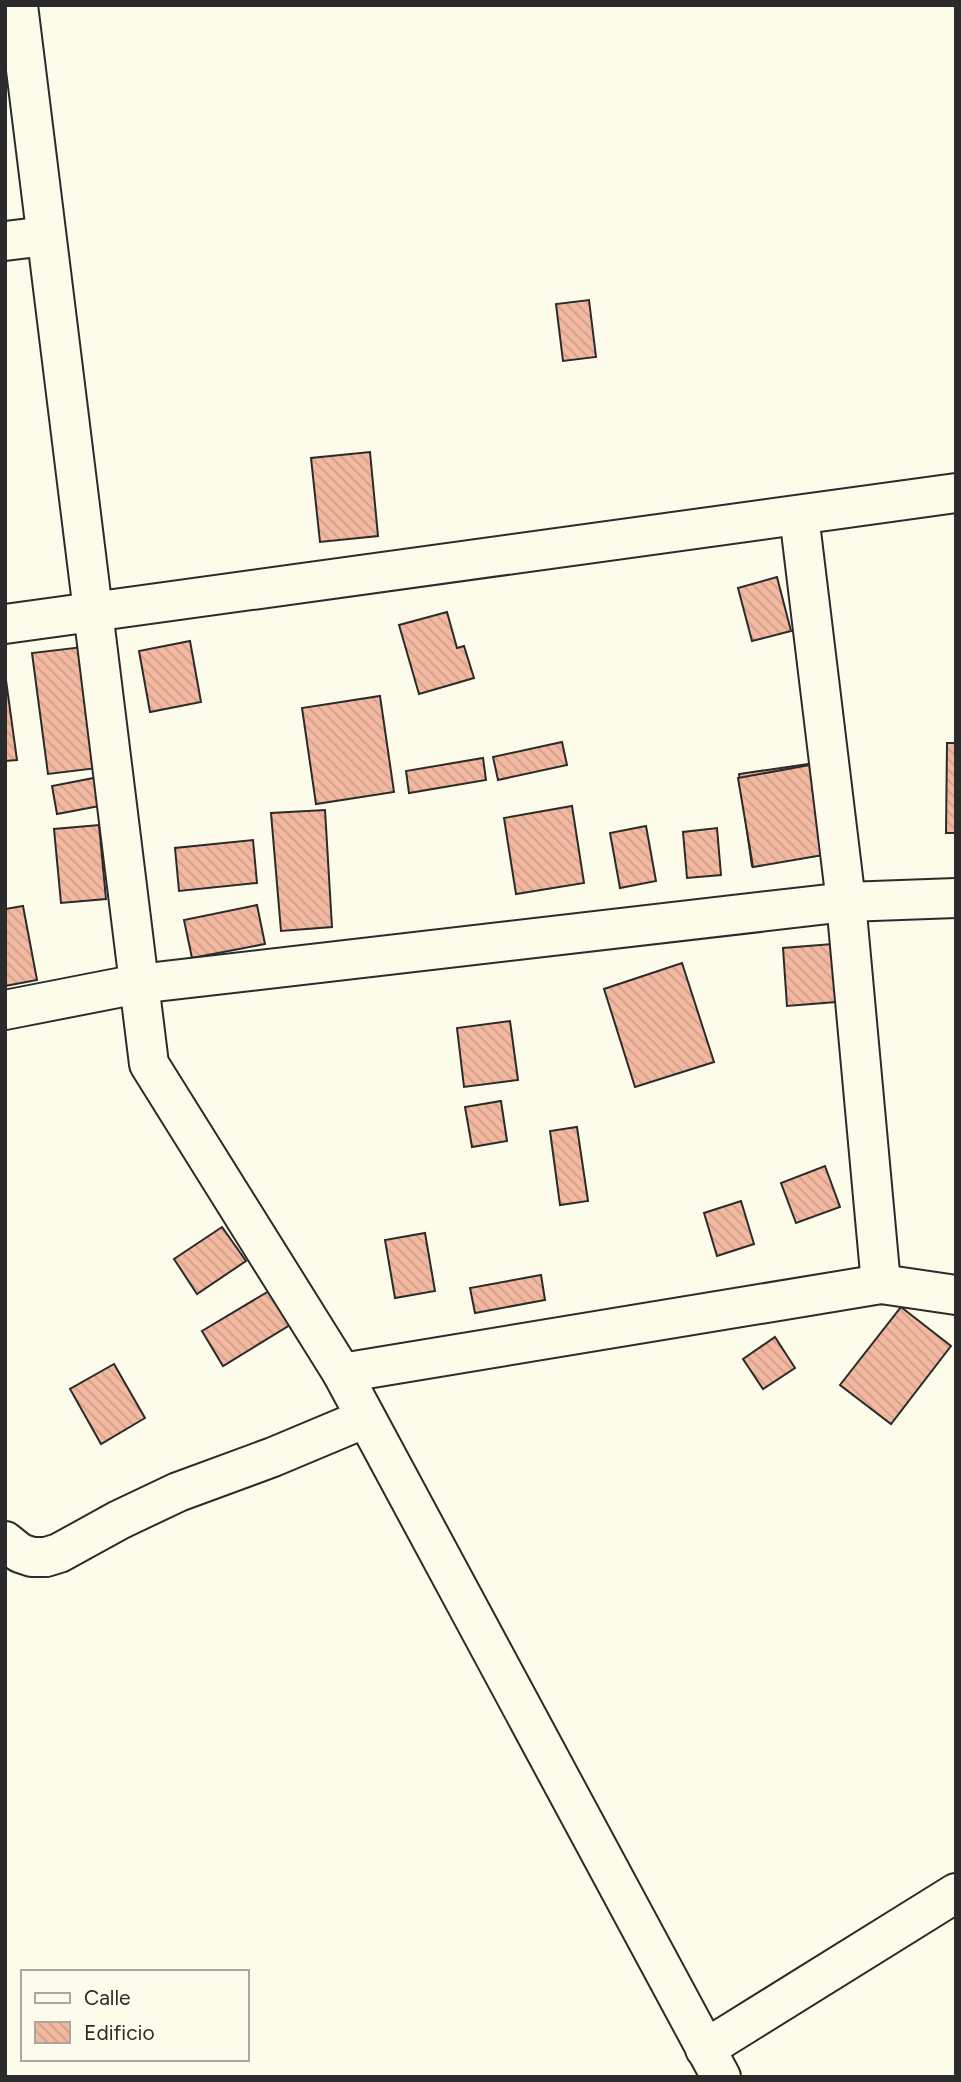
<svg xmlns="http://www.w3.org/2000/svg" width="961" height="2082" viewBox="0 0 961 2082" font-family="Figtree,sans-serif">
  <defs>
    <pattern id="building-back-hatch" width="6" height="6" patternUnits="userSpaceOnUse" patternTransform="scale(1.75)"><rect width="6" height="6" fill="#f2b8a0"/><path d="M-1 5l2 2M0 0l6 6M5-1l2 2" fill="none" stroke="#d09e8a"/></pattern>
  </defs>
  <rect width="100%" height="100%" fill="#fdfbea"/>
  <g fill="url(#building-back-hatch)" stroke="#2b2b2b" stroke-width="2">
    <path d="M589,300L596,357L563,361L556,304Z"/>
    <path d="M370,452L378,536L320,542L311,458Z"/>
    <path d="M777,577L791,631L752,641L738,588Z"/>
    <path d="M447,612L457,648L464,646L474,678L419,694L399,625Z"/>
    <path d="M190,641L201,702L150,712L139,651Z"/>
    <path d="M91,646L106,767L48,774L32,653Z"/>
    <path d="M5,673L17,760L5,761Z"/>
    <path d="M380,696L394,792L316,804L302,708Z"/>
    <path d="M562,742L567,765L498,780L493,757Z"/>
    <path d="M947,743H956V833H946Z"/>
    <path d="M483,758L486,780L409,793L406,771Z"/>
    <path d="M815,763L829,854L752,866L739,774Z"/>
    <path d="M815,764L829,854L753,867L738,778Z"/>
    <path d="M104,776L110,804L57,814L52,786Z"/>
    <path d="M572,806L584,883L516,894L504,818Z"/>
    <path d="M325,810L332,927L281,931L271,813Z"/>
    <path d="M99,825L106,899L61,903L54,829Z"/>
    <path d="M646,826L656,881L620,888L610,833Z"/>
    <path d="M717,828L721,875L687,878L683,832Z"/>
    <path d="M253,840L257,883L179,891L175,848Z"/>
    <path d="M257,905L265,944L192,958L184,920Z"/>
    <path d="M23,906L37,980L5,986V909Z"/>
    <path d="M832,944L836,1002L787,1006L783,948Z"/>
    <path d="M682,963L714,1062L635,1087L604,989Z"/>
    <path d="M510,1021L518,1080L464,1087L457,1028Z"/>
    <path d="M501,1101L507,1141L472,1147L465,1107Z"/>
    <path d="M577,1127L588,1201L560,1205L550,1131Z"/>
    <path d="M825,1166L840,1207L796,1223L781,1183Z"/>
    <path d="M741,1201L754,1244L717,1256L704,1213Z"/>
    <path d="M222,1227L246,1261L197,1294L174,1259Z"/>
    <path d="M425,1233L435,1291L395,1298L385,1240Z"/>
    <path d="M541,1275L545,1300L475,1313L470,1288Z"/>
    <path d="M269,1291L290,1325L223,1366L202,1331Z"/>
    <path d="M901,1307L951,1346L891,1424L840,1385Z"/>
    <path d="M775,1337L795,1368L763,1389L743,1359Z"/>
    <path d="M114,1364L145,1418L101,1444L70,1389Z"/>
  </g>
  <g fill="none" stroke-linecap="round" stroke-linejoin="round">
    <defs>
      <g id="minor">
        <path d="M18,5L149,1064L342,1373L721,2077"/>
        <path d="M5,241L46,236"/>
        <path d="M799,515L846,902L881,1284"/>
        <path d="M5,624L956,493"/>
        <path d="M5,1010L138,984L846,902L956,898"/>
        <path d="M342,1373L881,1284L956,1295"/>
        <path d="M5,1541L20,1553L32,1557H46L59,1553L119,1520L178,1492L273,1457L366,1418"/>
        <path d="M705,2049L956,1893"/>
      </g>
    </defs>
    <use href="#minor" stroke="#2b2b2b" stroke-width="42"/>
    <use href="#minor" stroke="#fdfbea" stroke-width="38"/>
  </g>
  <rect width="961" height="2082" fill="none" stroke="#2b2b2b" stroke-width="14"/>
  <rect x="21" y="1970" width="228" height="91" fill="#fdfbea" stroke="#a9a89e" stroke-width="2"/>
  <rect x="35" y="1993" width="35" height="10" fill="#fdfbea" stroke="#a9a89e" stroke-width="2"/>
  <text x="84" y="2005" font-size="21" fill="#2b2b2b">Calle</text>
  <rect x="35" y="2022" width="35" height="21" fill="url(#building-back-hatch)" stroke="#a9a89e" stroke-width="2"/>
  <text x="84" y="2040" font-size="21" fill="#2b2b2b">Edificio</text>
</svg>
